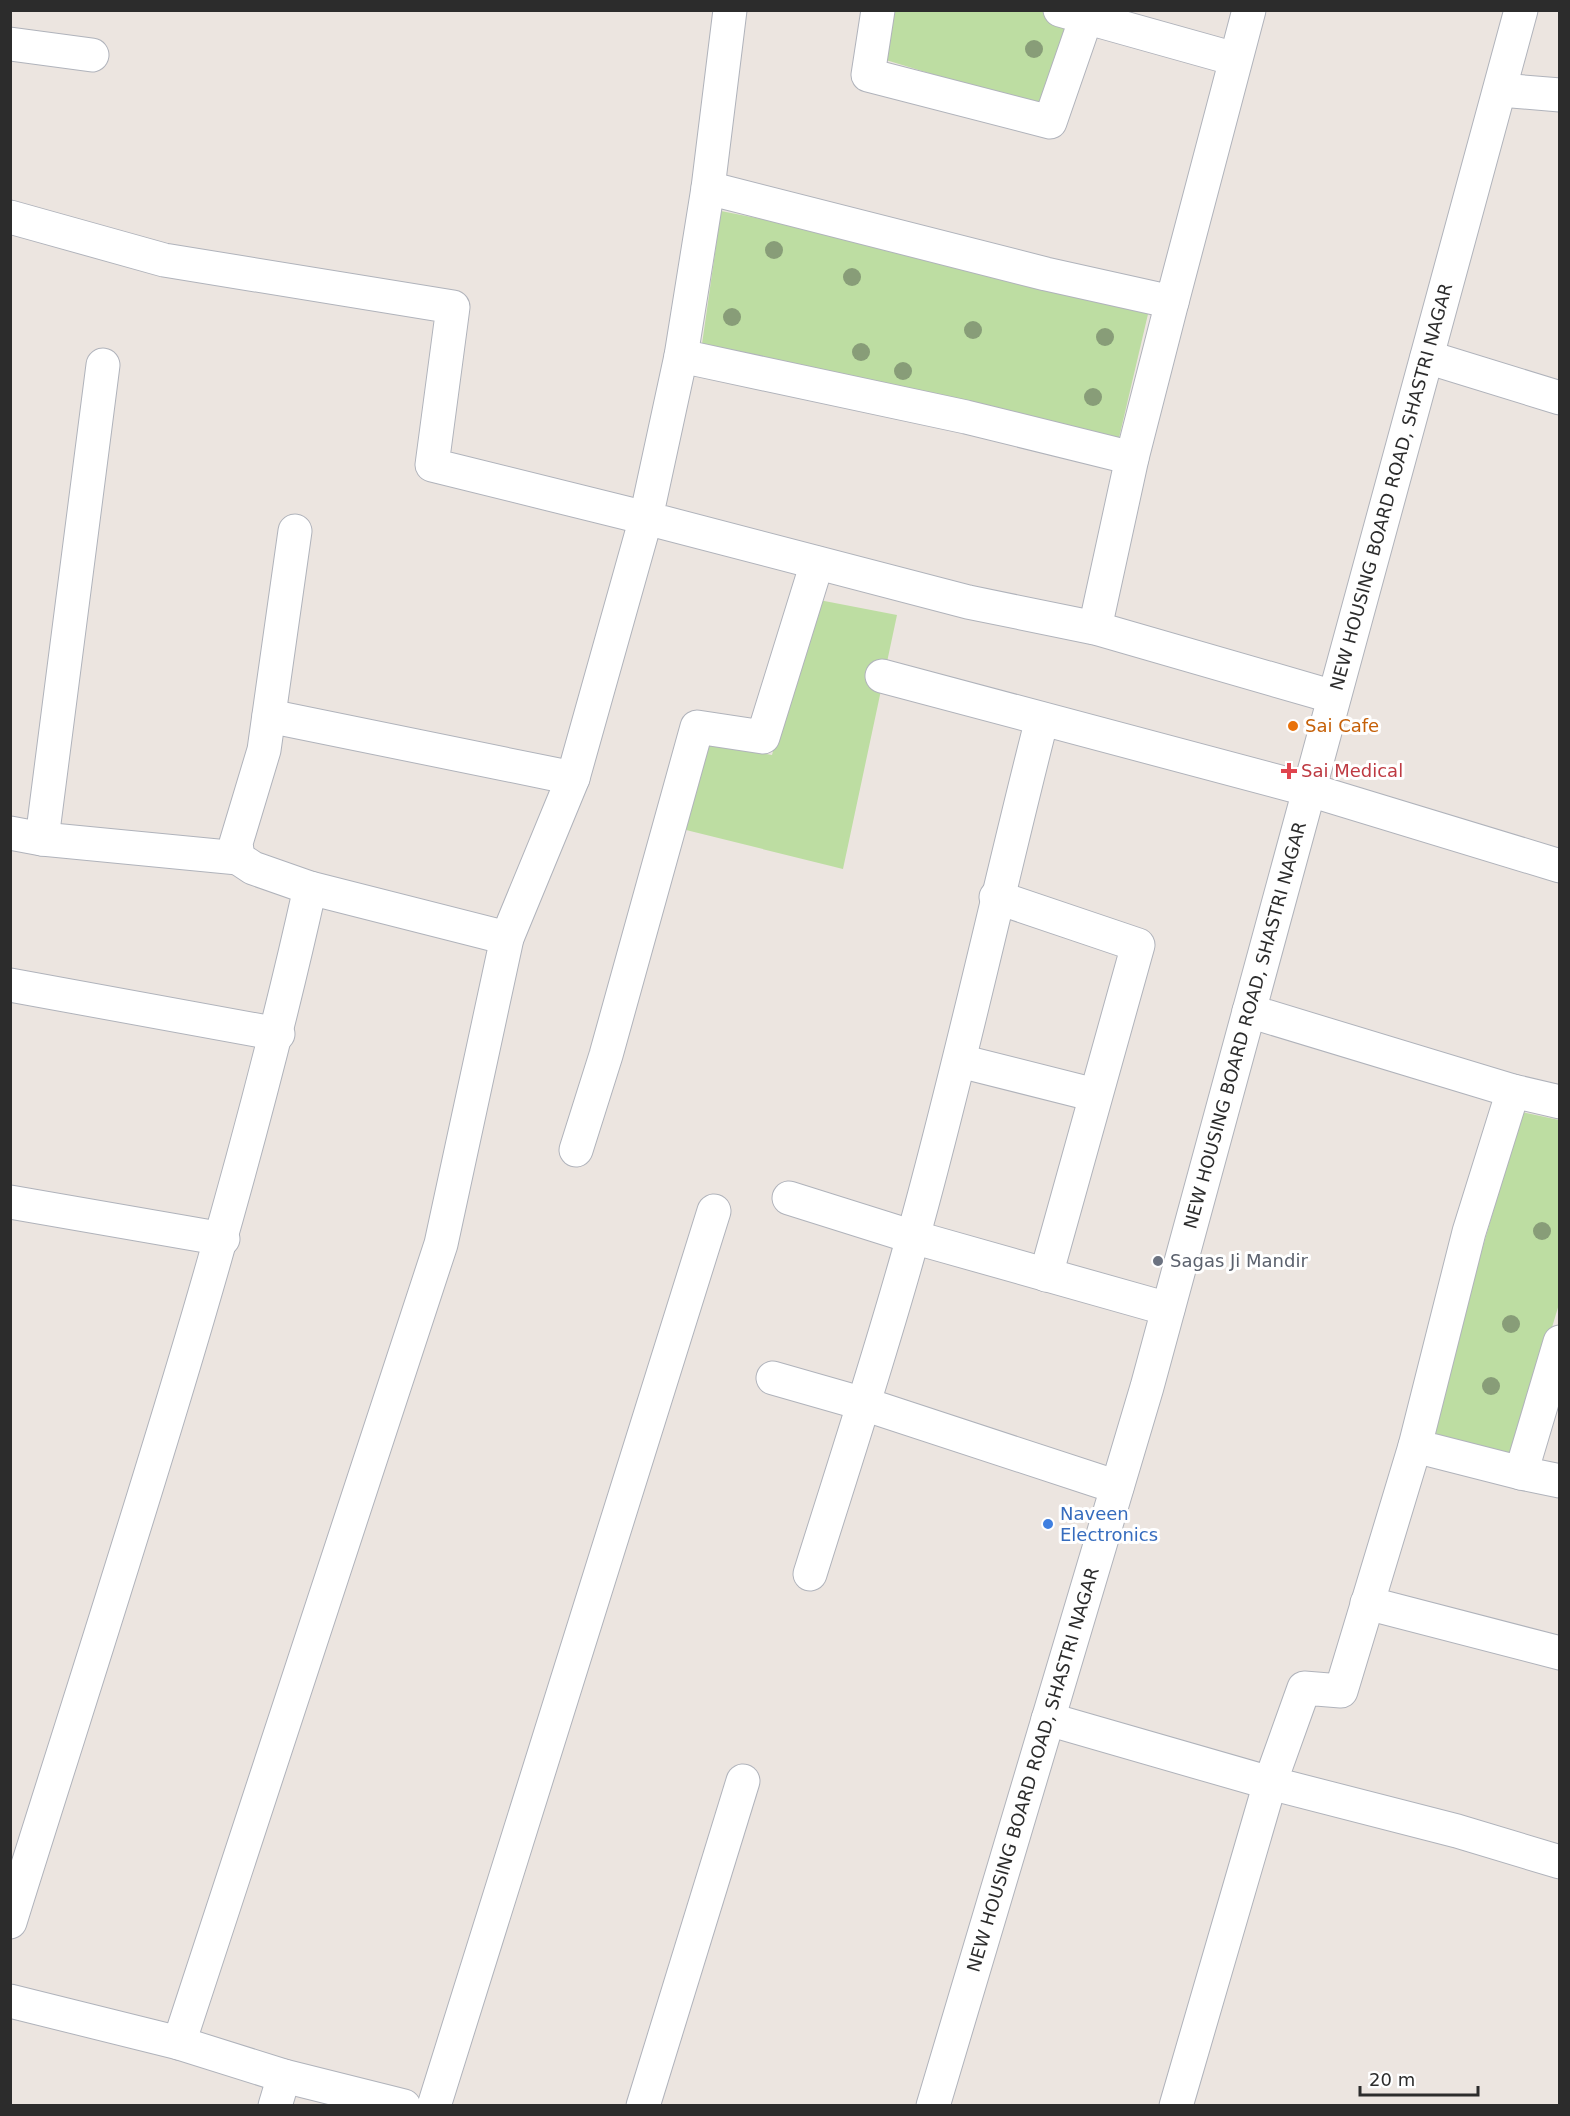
<svg xmlns="http://www.w3.org/2000/svg" width="1570" height="2116" viewBox="0 0 1570 2116" font-family="'DejaVu Sans',sans-serif">
  <rect width="100%" height="100%" fill="#ece5e0"/>
  <g fill="#bddda2">
    <path d="M889,11H1041L1075,19L1047,109L876,57Z"/>
    <path d="M721,211L1152,297L1119,438L702,344Z"/>
    <path d="M814,599L897,615L843,869L682,829L708,743L772,755Z"/>
    <path d="M1522,1112L1559,1120V1304L1513,1458L1428,1436Z"/>
  </g>
  <g fill="none" stroke-linecap="round" stroke-linejoin="round">
    <defs>
      <g id="minor">
        <path d="M878,10L868,75L1050,122L1086,18"/>
        <path d="M1060,10L1235,59"/>
        <path d="M1249,10L1172,302L1046,274L708,188L681,356L646,518L968,602L1095,628L1334,697"/>
        <path d="M10,44L92,55"/>
        <path d="M1500,90L1560,95"/>
        <path d="M708,188L730,10"/>
        <path d="M10,217L164,260L453,307L432,465L646,518L573,778L507,938L441,1244L179,2043"/>
        <path d="M681,356L966,417L1132,458"/>
        <path d="M1427,357L1560,398"/>
        <path d="M295,531L264,750L236,843L238,858L253,868L310,888"/>
        <path d="M1095,628L1132,458L1172,302"/>
        <path d="M882,676L1310,790L1560,866"/>
        <path d="M269,716L573,778"/>
        <path d="M10,833L42,839L103,365"/>
        <path d="M42,839L238,858"/>
        <path d="M996,897L1138,945L1046,1275"/>
        <path d="M10,985L278,1034"/>
        <path d="M1249,1011L1513,1091L1469,1232L1415,1446L1521,1473L1560,1342"/>
        <path d="M960,1061L1095,1095"/>
        <path d="M1513,1091L1560,1102"/>
        <path d="M576,1150L606,1055L697,727L763,737L817,563"/>
        <path d="M789,1198L913,1237L1168,1309"/>
        <path d="M10,1202L223,1239"/>
        <path d="M773,1378L864,1404L1117,1487"/>
        <path d="M1415,1446L1341,1691L1304,1688L1270,1783L1457,1831L1560,1862"/>
        <path d="M1521,1473L1560,1481"/>
        <path d="M810,1574C845,1462 882,1350 913,1237C961,1065 998,891 1042,719"/>
        <path d="M1367,1603L1560,1653"/>
        <path d="M1048,1719L1270,1783L1176,2106"/>
        <path d="M10,1922C117,1579 232,1239 310,888L507,938"/>
        <path d="M10,2001L179,2043L284,2076L404,2106"/>
        <path d="M275,2106L284,2076"/>
        <path d="M434,2106L714,1211"/>
        <path d="M643,2106L743,1781"/>
        <path id="s1" d="M933,2106L1147,1387L1521,10"/>
      </g>
    </defs>
    <use href="#minor" stroke="#b0b3bb" stroke-width="35"/>
    <use href="#minor" stroke="#fff" stroke-width="33"/>
  </g>
  <g fill="#889d78">
    <circle cx="1034" cy="49" r="9"/>
    <circle cx="774" cy="250" r="9"/>
    <circle cx="852" cy="277" r="9"/>
    <circle cx="732" cy="317" r="9"/>
    <circle cx="973" cy="330" r="9"/>
    <circle cx="1105" cy="337" r="9"/>
    <circle cx="861" cy="352" r="9"/>
    <circle cx="903" cy="371" r="9"/>
    <circle cx="1093" cy="397" r="9"/>
    <circle cx="1542" cy="1231" r="9"/>
    <circle cx="1511" cy="1324" r="9"/>
    <circle cx="1491" cy="1386" r="9"/>
  </g>
  <circle fill="#e8710a" stroke="#fff" stroke-width="2" cx="1293" cy="726" r="6"/>
  <path fill="#e0444e" stroke="#fff" stroke-width="2" d="M1286 762h6v6h6v6h-6v6h-6v-6h-6v-6h6z"/>
  <circle fill="#6b7280" stroke="#fff" stroke-width="2" cx="1158" cy="1261" r="6"/>
  <circle fill="#3f7fe0" stroke="#fff" stroke-width="2" cx="1048" cy="1524" r="6"/>
  <g text-anchor="middle" stroke-width="6" stroke-linejoin="round" paint-order="stroke">
    <g font-size="18" fill="#2c2c2c" stroke="#fff">
      <text dy="6" stroke="none"><textPath href="#s1" startOffset="1683">NEW HOUSING BOARD ROAD, SHASTRI NAGAR</textPath></text>
      <text dy="6" stroke="none"><textPath href="#s1" startOffset="1125">NEW HOUSING BOARD ROAD, SHASTRI NAGAR</textPath></text>
      <text dy="6" stroke="none"><textPath href="#s1" startOffset="351">NEW HOUSING BOARD ROAD, SHASTRI NAGAR</textPath></text>
    </g>
    <g font-size="18" fill="#c56008" stroke="#fff" text-anchor="start">
      <text x="1305" y="732">Sai Cafe</text>
    </g>
    <g font-size="18" fill="#be3a42" stroke="#fff" text-anchor="start">
      <text x="1301" y="777">Sai Medical</text>
    </g>
    <g font-size="18" fill="#5b616d" stroke="#fff" text-anchor="start">
      <text x="1170" y="1267">Sagas Ji Mandir</text>
    </g>
    <g font-size="18" fill="#366cbe" stroke="#fff" text-anchor="start">
      <text x="1060" y="1520">Naveen<tspan x="1060" dy="21">Electronics</tspan></text>
    </g>
  </g>
  <rect width="1570" height="2116" fill="none" stroke="#2c2c2c" stroke-width="24"/>
  <path d="M1360 2086v9h118v-9" fill="none" stroke="#2c2c2c" stroke-width="3"/>
  <text x="1369" y="2086" font-size="18" fill="#2c2c2c" stroke="#ffffff" stroke-width="4.5" paint-order="stroke">20 m</text>
</svg>
